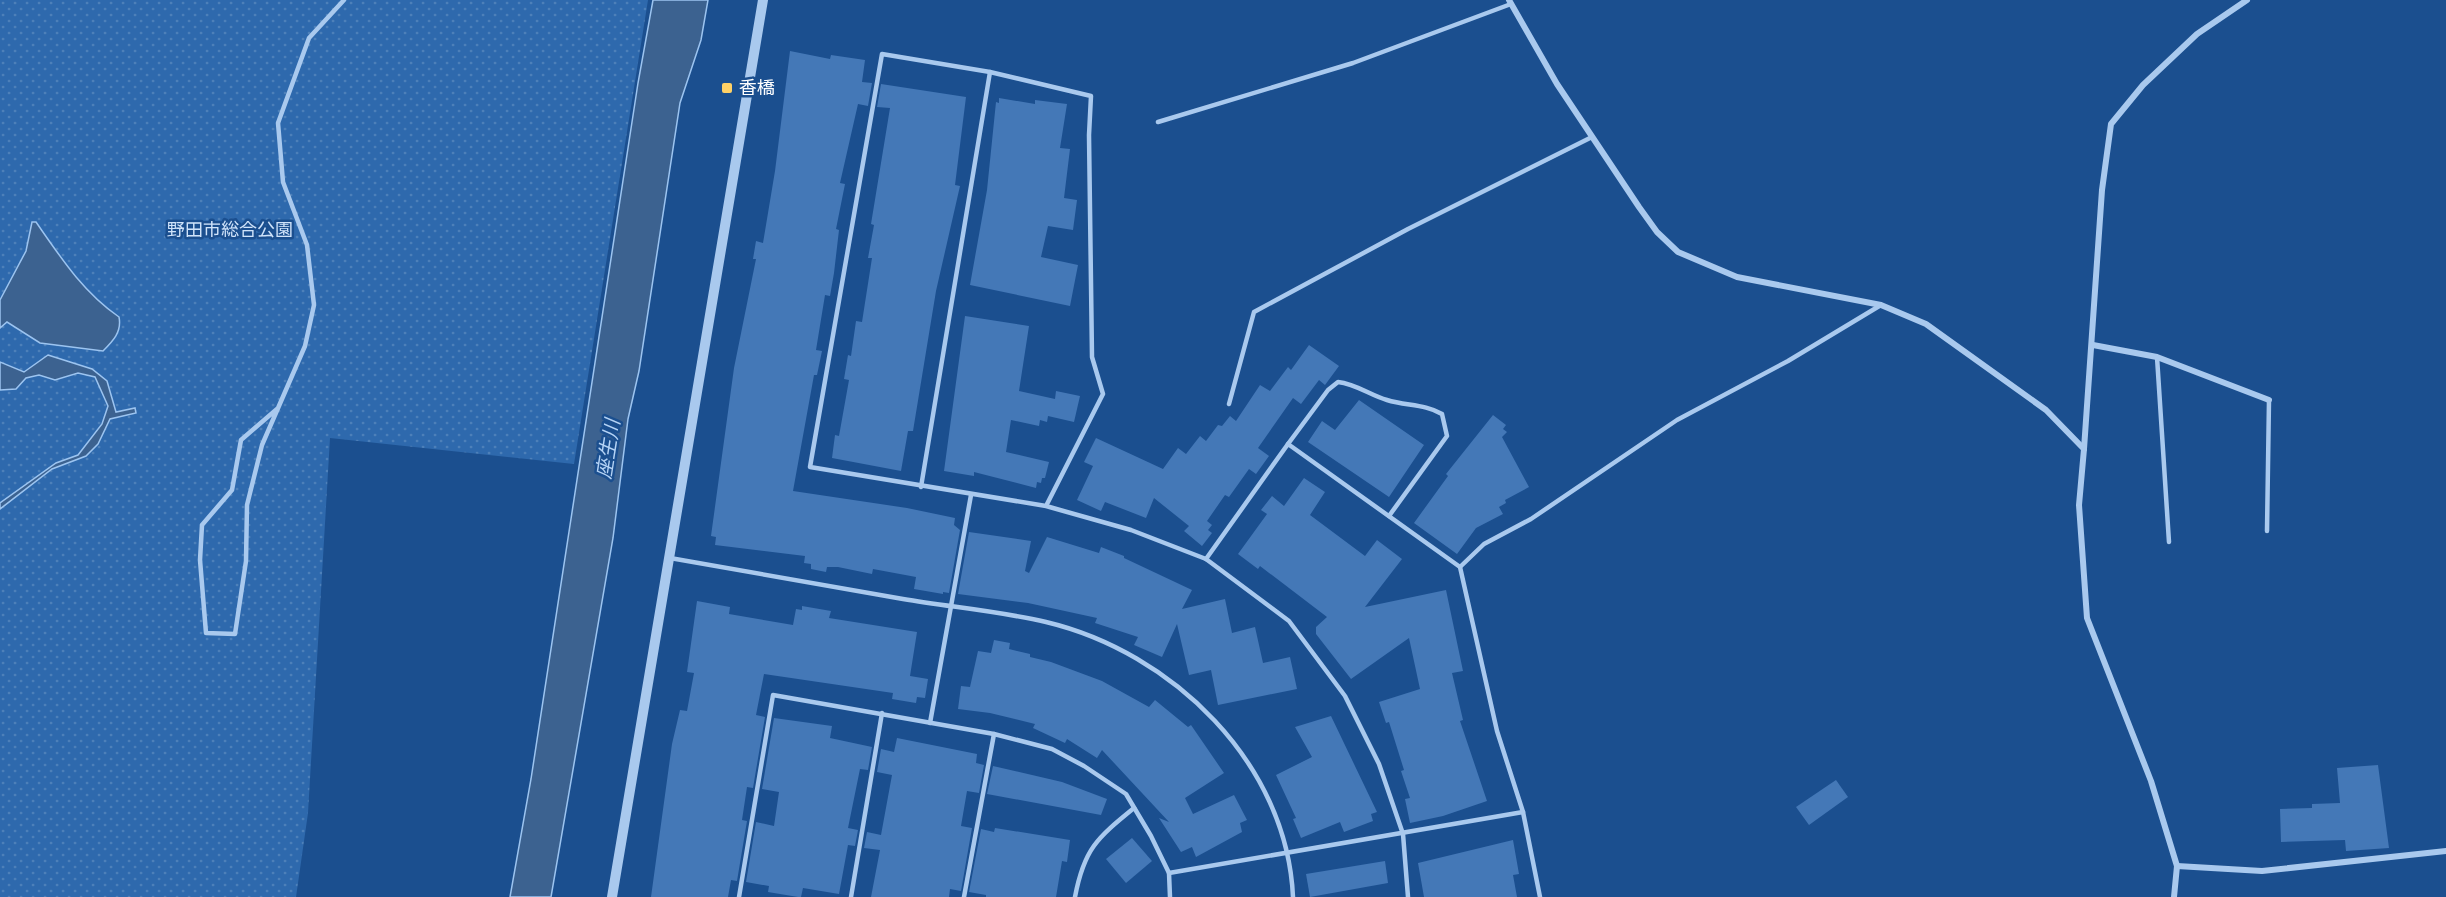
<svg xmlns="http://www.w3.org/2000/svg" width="2446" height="897" viewBox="0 0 2446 897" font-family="Jost,'Noto Sans JP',sans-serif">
  <defs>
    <pattern id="park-dots" width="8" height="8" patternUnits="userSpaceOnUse" patternTransform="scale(1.5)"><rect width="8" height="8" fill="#2e69ad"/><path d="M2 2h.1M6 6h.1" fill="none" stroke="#4d80b9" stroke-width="1.8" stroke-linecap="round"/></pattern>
  </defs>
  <rect width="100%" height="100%" fill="#1b4f8f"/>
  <path fill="url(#park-dots)" d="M0,0H648L574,464L330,438L308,813L296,897H0Z"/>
  <g fill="#3c6290" stroke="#9cc4f0" stroke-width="1.5">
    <path d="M653,0H708L701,40L680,103L639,371L628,419L613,538L551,897H510L531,779L638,83Z"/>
    <path d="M32,222H36C61,258 83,292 119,317C122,332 113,341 103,351L40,343L7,322L0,328V300L26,251Z"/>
    <path d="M48,355L92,369L107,381L116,412L135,408L136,413L110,419L98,444L86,456L52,469L0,509V503L56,463L78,455L102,424L108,406L95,377L78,373L55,380L39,375L26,378L16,389L0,390V362L24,372Z"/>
  </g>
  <g fill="#4478b7">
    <path d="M790,51L830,59L831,55L865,60L862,82L872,83L868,106L858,104L840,183L845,184L836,229L839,230L834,273L830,296L825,295L816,350L822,351L817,375H814L793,491L907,508L955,518L954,525L960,530L949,593L943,592V594L914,589L916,577L873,569L872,574L838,567H827L826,572L811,569V564L804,563L805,556L715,545L716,537L711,536L734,368L756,259H753L756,241L763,243L775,171Z"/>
    <path d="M881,84L966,97L955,185L960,186L936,291L913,431H908L901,471L832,458L835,435L839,436L849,380L844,379L848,355L851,356L856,321L862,322L872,258H868L874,225L871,224L890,108L877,107Z"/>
    <path d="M999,98L1035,104V100L1067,104L1060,148L1070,149L1064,198L1077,200L1073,230L1048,226L1041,257L1078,265L1070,306L970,285L987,190L996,102L999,103Z"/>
    <path d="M965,316L1029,326L1019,391L1055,399L1056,391L1080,396L1074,422L1048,416L1047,422L1040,420L1039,426L1011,420L1006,452L1049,462L1045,478H1042L1041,483L1037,482L1036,488L974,472V476L944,471Z"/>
    <path d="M1309,345L1339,366L1325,385L1319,380L1301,404L1293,398L1258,448L1269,456L1256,474L1249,469L1229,497L1225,495L1207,521L1212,525L1208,530L1212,533L1202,546L1184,531L1189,526L1154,498L1146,518L1105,502L1101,511L1077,500L1093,466L1084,462L1096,438L1163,469L1178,448L1186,454L1200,436L1206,441L1218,425L1222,426L1230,416L1236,421L1260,385L1270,391L1288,367L1291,370Z"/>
    <path d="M1359,400L1424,445L1389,497L1308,442L1322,421L1335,430Z"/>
    <path d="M1493,415L1506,425L1503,429L1507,432L1502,437L1529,487L1505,500L1506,503L1499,507L1503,514L1476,528L1457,554L1414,523L1448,476L1446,474Z"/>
    <path d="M1304,478L1325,492L1310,515L1365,556L1377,540L1402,559L1365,607L1446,590L1463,671L1452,673L1463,720L1460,721L1487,801L1443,816L1410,823L1405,799L1410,798L1401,771L1404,770L1389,722L1386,723L1379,702L1420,689L1409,638L1351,679L1316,634V627L1327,617L1260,566L1258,569L1238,554L1267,514L1261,510L1272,496L1284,506Z"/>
    <path d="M969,532L1031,541L1025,571L1029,573L1047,537L1099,553L1101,547L1124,556V558L1192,590L1182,609L1225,599L1232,633L1255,627L1263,663L1290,657L1297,689L1218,705L1211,670L1189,675L1177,624L1162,657L1134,645L1138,637L1095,623L1097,618L1028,603L958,594Z"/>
    <path d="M697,601L730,607L729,614L793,625L796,609L802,610V606L831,611L829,618L917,632L910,676L928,679L925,698L917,697L916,703L892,699L893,693L764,674L756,715L765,717L753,788L747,787L742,820L747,821L737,881L731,880L728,897H651L672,744L680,710L687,711L694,673L687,672Z"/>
    <path d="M994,640L1010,643L1009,649L1030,654V657L1051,662L1102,681L1149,707L1155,700L1188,727L1191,725L1224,773L1185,798L1193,814L1234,795L1247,820L1240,823L1242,832L1196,857L1192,847L1181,852L1159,818L1169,822L1102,750L1097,758L1067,739L1065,743L1033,728L1035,724L990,713L958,709L961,686L970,687L978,651L991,653Z"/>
    <path d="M1331,716L1377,812L1371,814L1373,821L1344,832L1340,822L1301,838L1293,819L1296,818L1276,775L1312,757L1295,727Z"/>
    <path d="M774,718L832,726L830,738L872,747L868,770L860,769L848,828L858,830L855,846L848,845L839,894L803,888L801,897H798L768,892L769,886L746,882L756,822L774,826L779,792L762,789Z"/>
    <path d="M897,738L977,754L976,763L984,765L979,793L967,791L961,826L972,828L961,891L950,889L949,897H871L880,850L864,848L867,832L881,835L892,775L877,772L881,749L894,752Z"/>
    <path d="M2378,765L2389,848L2346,851L2345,840L2281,842L2280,809L2312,808V804L2340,803L2337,768Z"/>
    <path d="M993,766L1062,782L1107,799L1101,815L987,794Z"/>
    <path d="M1836,780L1848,797L1809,825L1796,807Z"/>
    <path d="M995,828L1070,840L1067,862L1062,861L1056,897H986V895L969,892L981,829L994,832Z"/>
    <path d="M1132,838L1152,861L1126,883L1106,859Z"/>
    <path d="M1513,840L1519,874L1513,875L1517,897H1424L1418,863Z"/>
    <path d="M1385,861L1388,883L1310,897L1306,874Z"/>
  </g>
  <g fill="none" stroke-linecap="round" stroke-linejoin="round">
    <g stroke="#a9c9ee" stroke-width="4.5">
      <path d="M1158,122L1353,63L1511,4"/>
      <path d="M2157,357L2169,542"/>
      <path d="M1229,404L1254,312L1408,229L1592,137"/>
      <path d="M277,409L241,440L232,490L202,525L200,560L206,633L235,634L246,561L247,505L262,445L305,346L314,305L307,245L283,182L278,123L309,38L344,0"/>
      <path d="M1288,444L1328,390L1338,382C1356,384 1370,395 1387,400C1406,406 1425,404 1442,414L1447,436L1389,516"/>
      <path d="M921,487L990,72"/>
      <path d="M1046,506L1103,394L1092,357L1089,135L1091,96L990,72L882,54L810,467L1046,506L1131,530L1206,559L1289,621L1345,696L1379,764L1403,834L1408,897"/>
      <path d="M2267,531L2269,400"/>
      <path d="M670,558C747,571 825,585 903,599C950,607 999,611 1046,622C1172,652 1287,763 1293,897"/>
      <path d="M1206,559L1288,444L1460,567L1497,731L1523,812L1540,897"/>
      <path d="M1460,567L1484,544L1531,519L1677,420L1788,361L1881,305"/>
      <path d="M930,723L971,495"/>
      <path d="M1169,873L1523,812"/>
      <path d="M739,897L773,695L994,734L1052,749L1084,766L1126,794L1151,836L1169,873L1170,897"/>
      <path d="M851,897L882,713"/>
      <path d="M964,897L994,734"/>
      <path d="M1075,897C1084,849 1097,838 1134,808"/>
    </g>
    <g stroke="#a9c9ee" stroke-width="6">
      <path d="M1509,0L1557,84L1639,207L1657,232L1678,252L1737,277L1881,305L1926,324L2046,410L2084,449L2079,505L2087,618L2151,781L2177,866L2174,897"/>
      <path d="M2093,345L2157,357L2269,400"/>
      <path d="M2084,449L2102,190L2111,124L2143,85L2197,34L2247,0"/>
      <path d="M2177,866L2262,871L2446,851"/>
    </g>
    <path stroke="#a9c9ee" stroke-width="10" d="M612,897L763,0"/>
  </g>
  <rect fill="#ffd166" stroke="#1b4f8f" stroke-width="2" x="721" y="82" width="12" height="12" rx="3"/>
  <g text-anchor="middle" stroke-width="5" stroke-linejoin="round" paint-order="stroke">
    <g font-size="18" fill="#fff" stroke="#1b4f8f" text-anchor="start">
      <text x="739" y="94">香橋</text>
    </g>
    <g font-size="18" fill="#cfe3fa" stroke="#1b4f8f">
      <text x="230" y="236">野田市総合公園</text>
    </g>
    <g font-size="20" font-style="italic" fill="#b5d3f5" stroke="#1b4f8f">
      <text transform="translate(608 449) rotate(-81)" y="7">座生川</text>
    </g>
  </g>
</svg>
